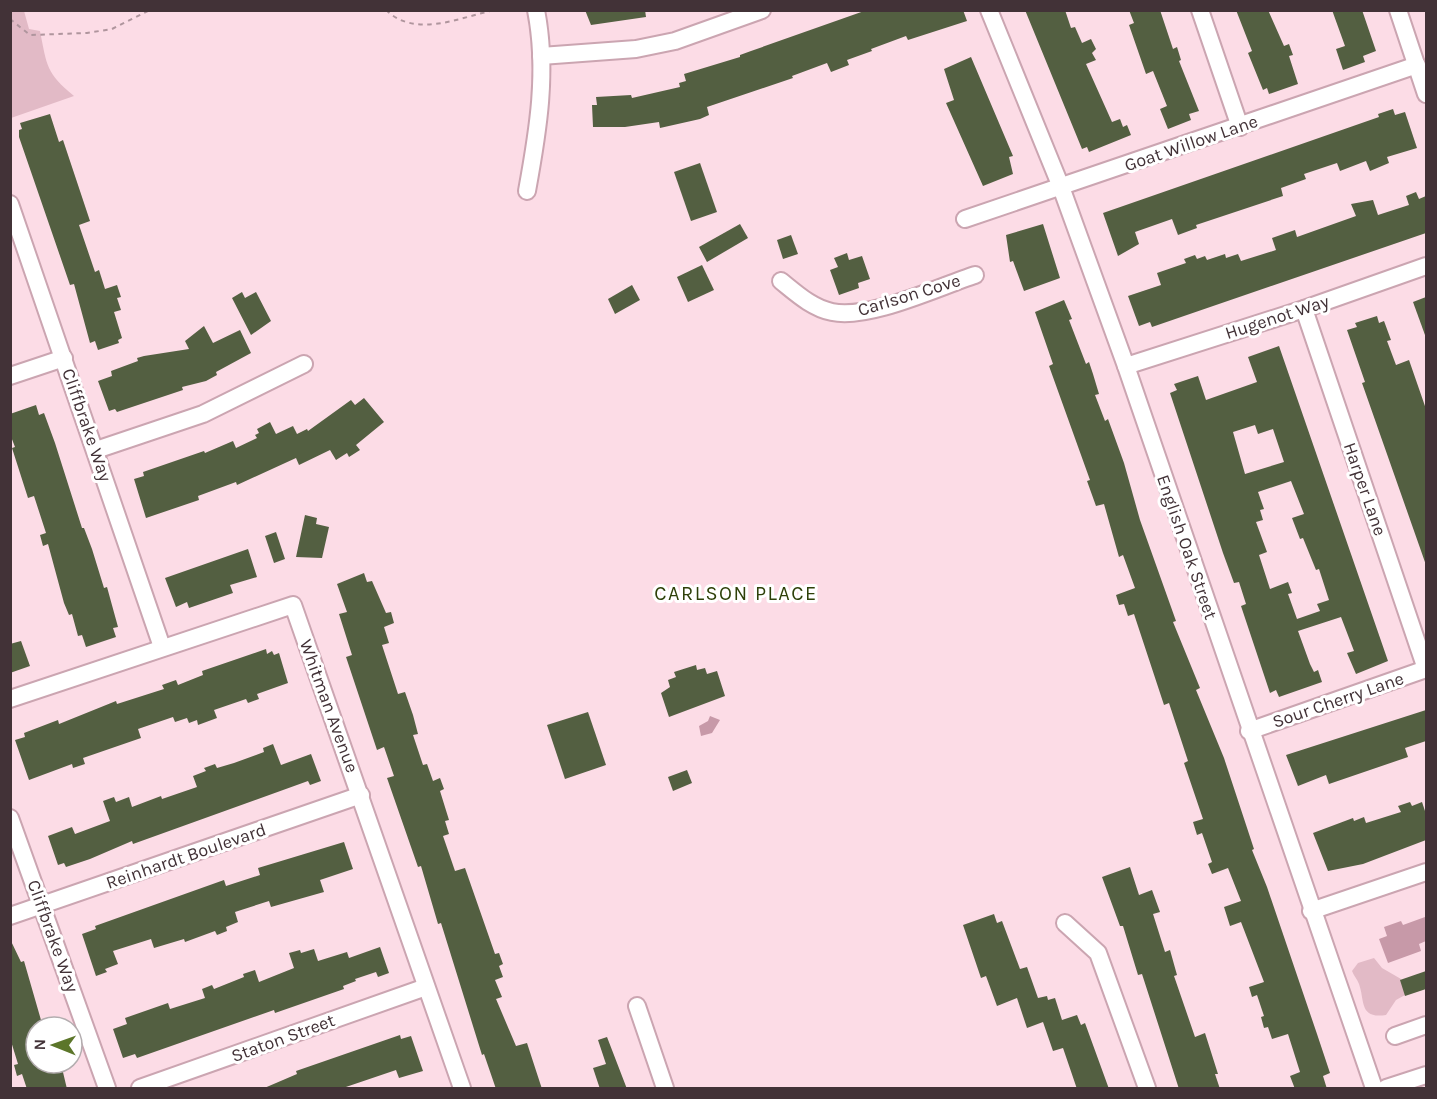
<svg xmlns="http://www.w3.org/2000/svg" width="1437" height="1099" viewBox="0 0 1437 1099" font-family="Karla,sans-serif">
  <rect width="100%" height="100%" fill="#fcdce6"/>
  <g fill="#e2bac6">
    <path d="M10,11H24L29,29L40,31C47,66 46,73 74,96L11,118Z"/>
    <path d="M1374,958L1382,968L1401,979L1405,995L1396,1000L1386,1015C1359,1019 1365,1001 1359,984C1357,979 1354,976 1352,971L1358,963Z"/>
  </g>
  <g fill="#c799a8">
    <path d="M710,716L720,720L712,733L701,736L699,726L708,721Z"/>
    <path d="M1425,917L1426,941L1419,944L1421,951L1388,963L1379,939L1387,936L1384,927L1401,921L1403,925Z"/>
  </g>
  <g fill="#535f41" fill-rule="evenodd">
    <path d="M585,10H645L646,17L591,25Z"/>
    <path d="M867,10H963L967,21L908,40L906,36L871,49L872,51L847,60L849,65L831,72L827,63L792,76L793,78L707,107L709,115L700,119L660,128L659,122L625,127H593L592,105H597L596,97L631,95L632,98L680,87L679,83L686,81L684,74L740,57V55L751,51Z"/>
    <path d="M1025,10H1065L1071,28L1075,27L1082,43L1091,39L1096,49L1092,53L1096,60L1086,64L1112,122L1120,119L1123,127L1127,125L1131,135L1089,152L1087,147L1082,149Z"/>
    <path d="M1129,10H1160L1173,49L1177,47L1181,60L1179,61L1199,111L1189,114L1191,120L1168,129L1160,109L1167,106L1153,71L1146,74L1129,25L1134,23Z"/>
    <path d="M1236,10H1268L1284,46L1289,44L1293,55L1289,56L1298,84L1269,94L1267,88L1263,90L1248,53L1252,51Z"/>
    <path d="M1332,10H1362L1376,51L1363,56L1365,62L1343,70L1336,49L1345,46Z"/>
    <path d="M971,57L1013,156L1009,157L1013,174L983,186L946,103L954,100L944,69Z"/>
    <path d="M1393,109L1395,115L1405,112L1417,148L1387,157L1389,163L1370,171L1366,161L1340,171L1337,163L1304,174L1306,179L1281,188L1283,196L1196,225L1197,228L1178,235L1172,219L1135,232L1139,244L1118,256L1103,213L1379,117L1378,114Z"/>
    <path d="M50,114L59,142L63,140L90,221L79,225L95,272L99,270L105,289L117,285L121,297L117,298L121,310L114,312L122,338L118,340L119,343L98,350L95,341L90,343L74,284L70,285L19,137V130L22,129L20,123Z"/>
    <path d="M700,163L717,212L691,221L674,172Z"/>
    <path d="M1416,192L1419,199L1426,196V233L1152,327L1150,322L1139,326L1128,296L1161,285L1157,273L1186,263L1184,259L1195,255L1197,259L1205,256L1207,260L1225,254L1226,258L1238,254L1241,261L1276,250L1272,238L1295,230L1297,237L1356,216L1351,204L1373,200L1378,215L1409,205L1406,196Z"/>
    <path d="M740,224L748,238L707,262L699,247Z"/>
    <path d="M1043,224L1060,278L1024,291L1013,261L1010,262L1006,235Z"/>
    <path d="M791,235L798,254L783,259L777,240Z"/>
    <path d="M847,253L849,260L862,256L870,279L858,283L859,288L839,295L830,270L838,267L834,258Z"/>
    <path d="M702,265L714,290L688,302L677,277Z"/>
    <path d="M632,285L640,300L615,314L608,299Z"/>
    <path d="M242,292L245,298L256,292L271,321L251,335L232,298Z"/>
    <path d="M1426,297V335H1425L1413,302Z"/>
    <path d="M1064,300L1072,319L1069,320L1086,364L1089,362L1093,374L1099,394L1095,395L1105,421L1108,419L1124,463L1140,520L1176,621L1173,622L1200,688L1196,690L1224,758L1254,849L1252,850L1267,887L1317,1034L1330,1073L1323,1076L1327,1089H1295L1290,1076L1300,1072L1288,1034L1272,1039L1268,1027L1264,1028L1261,1017L1264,1016L1257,995L1252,997L1249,987L1264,982L1241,922L1230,926L1224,907L1241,901L1228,868L1212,874L1208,864L1212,862L1202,833L1197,835L1193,822L1203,819L1184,763L1188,761L1169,703L1164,705L1134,614L1128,616L1124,604L1119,605L1116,595L1135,588L1123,555L1119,557L1104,504L1096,506L1087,481L1090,480L1049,366L1053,364L1035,312Z"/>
    <path d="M1377,316L1379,323L1384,321L1391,340L1387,341L1396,365L1409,360L1426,409V565L1362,383L1365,382L1347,330L1357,327L1355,323Z"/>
    <path d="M204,326L213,343L240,330L251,353L216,372L217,375L206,381L182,387L183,390L117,412L115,409L109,411L98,381L112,376L111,371L138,361L137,358L144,356L189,349L185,341Z"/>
    <path d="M1279,346L1388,661L1356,674L1347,653L1354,651L1341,617L1298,631L1310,664L1314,672L1318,670L1322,682L1279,697L1276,690L1270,693L1241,606L1246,604L1239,582L1234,583L1223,553L1170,393L1177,390L1174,384L1198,376L1206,400L1257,382L1248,357ZM1255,425L1258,434L1273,429L1284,462L1245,474L1233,432ZM1291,481L1304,514L1292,518L1300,539L1303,538L1316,570L1319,569L1329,600L1317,604L1320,611L1297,619L1288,594L1292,593L1288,582L1270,589L1259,555L1267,552L1256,522L1263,520L1260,510L1264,509L1258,492Z"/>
    <path d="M364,398L384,422L356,445L360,450L349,457L347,453L336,460L330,450L299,465L296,458L237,485L236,482L198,496L199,500L146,518L134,479L144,476L143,472L204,451L205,453L233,441L236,448L257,438L255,435L259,433L257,429L270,422L276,434L293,426L297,434L307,429L308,431L351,400L355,405Z"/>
    <path d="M36,405L39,415L44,413L55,443L82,528H84L92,549L104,588L107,587L118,627L113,628L116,637L86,647L82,635L78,636L72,614L69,615L64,603L48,544L43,546L40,535L46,533L34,496L28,498L12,448L15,447L10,434V414Z"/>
    <path d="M305,515L317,518L316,524L329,527L322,558L296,557Z"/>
    <path d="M276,532L285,559L274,563L265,536Z"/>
    <path d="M248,549L257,577L230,585L233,593L189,608L187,602L176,607L165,578Z"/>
    <path d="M364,573L367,582L372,581L386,613L391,612L394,623L384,627L389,643L382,645L398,694L405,692L413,715L418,734L413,735L423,765L427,764L433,781L440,778L444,789L440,791L449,820L445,821L449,834L443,836L455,871L465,868L495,954L499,953L503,964L499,966L503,977L495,980L502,997L496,999L516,1046L527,1043L542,1089H496L484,1054L482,1055L441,923L438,924L421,866L418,867L387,778L394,776L384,747L377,750L346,657L352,655L339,614L347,612L337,584Z"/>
    <path d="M21,641L30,666L10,673V644Z"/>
    <path d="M266,649L267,654L272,651L274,655L279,653L288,683L257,694L259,699L248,703L246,699L214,710L217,718L198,725L197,720L189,723L187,718L175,722L173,717L138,729L141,738L83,758L85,764L73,768L72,764L29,780L15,740L25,737L24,733L58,720L59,724L116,701L117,704L164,689L162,685L176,680L178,685L203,675L202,671Z"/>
    <path d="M696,665L697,670L705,668L707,674L717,671L725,696L669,717L661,693L670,687L668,680L676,677L674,672Z"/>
    <path d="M1426,710V741L1405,748L1408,757L1329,784L1326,775L1298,786L1286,755Z"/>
    <path d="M588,712L606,765L565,779L547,725Z"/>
    <path d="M273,744L281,765L311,754L321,781L310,785L308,781L133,844L132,841L90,859L66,867L64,863L58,865L48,836L72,827L75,834L110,821L103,801L114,797L116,802L129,797L132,807L161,796L162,799L197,787L193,776L206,771L204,768L215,764L217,768L234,763L264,752L263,748Z"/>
    <path d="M687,770L692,783L673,791L668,777Z"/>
    <path d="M1410,802L1412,806L1422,802L1426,814V840L1363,864L1328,871L1313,833L1353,818L1354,821L1364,817L1366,823L1401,812L1398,806Z"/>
    <path d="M344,842L353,869L320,880L324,892L271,907L269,901L235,912L238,922L226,927L227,931L217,935L215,931L185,942L184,939L154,948L151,939L113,951L118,964L105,969L107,972L96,976L82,934L96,929L95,926L224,880L226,886L260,875L258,868Z"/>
    <path d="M1130,867L1139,895L1152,890L1160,912L1153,914L1165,952L1170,950L1177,975L1174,976L1195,1037L1205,1033L1218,1074H1215L1220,1089H1179L1142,974L1138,975L1123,926H1120L1102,877Z"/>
    <path d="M994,914L997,923L1002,921L1020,969L1027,967L1038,998L1047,996L1048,1000L1055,998L1062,1020L1077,1015L1081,1025L1085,1023L1109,1089H1077L1063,1048L1053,1051L1043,1022L1027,1028L1017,998L997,1006L986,976L981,978L963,925Z"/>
    <path d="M10,939L21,962L24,961L43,1027H36V1063H51L54,1071L62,1068L67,1089H27L22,1074L17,1076L14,1065L18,1064L10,1038Z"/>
    <path d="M380,947L389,973L378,977L376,972L355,979L356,981L343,986L344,989L275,1013L274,1010L137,1058L135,1054L123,1058L113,1029L127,1024L125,1018L168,1003L170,1009L205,998L202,989L212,985L214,989L244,977L243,974L255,970L259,982L294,968L289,953L300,950L301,953L314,949L318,961L347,952L349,958Z"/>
    <path d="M1426,971V989L1405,996L1400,980Z"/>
    <path d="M400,1035L401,1039L411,1036L423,1071L399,1078L396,1070L340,1089H262L297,1074L296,1071Z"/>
    <path d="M607,1037L627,1089H600L593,1068L606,1064L598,1040Z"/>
  </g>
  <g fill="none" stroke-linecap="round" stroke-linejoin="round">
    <defs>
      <g id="minor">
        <path d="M989,10L1061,187L1126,366L1374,1088"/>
        <path d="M1200,10L1240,127"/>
        <path d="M1398,10L1426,94"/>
        <path d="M541,56L636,49L675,41L762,10"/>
        <path d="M527,191C538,131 548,71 536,10"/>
        <path d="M10,204L162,647"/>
        <path d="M965,219L1417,65"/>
        <path d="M781,281C796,293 812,308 832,312C869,320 938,287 975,275"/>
        <path d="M1304,309L1426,669"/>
        <path d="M1126,366L1304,309L1426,266"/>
        <path d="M10,376L64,358"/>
        <path d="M96,450L203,414L304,364"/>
        <path d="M10,699L293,605L462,1088"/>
        <path d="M1249,731L1426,669"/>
        <path d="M10,818L107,1088"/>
        <path d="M1311,911L1426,872"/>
        <path d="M10,916L361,795"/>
        <path d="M1065,923L1098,953L1147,1088"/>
        <path d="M637,1006L665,1088"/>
        <path d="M1395,1036L1426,1025"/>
        <path d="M140,1088L426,987"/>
        <path d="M1386,1088L1426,1075"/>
      </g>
    </defs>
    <use href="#minor" stroke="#cba5b1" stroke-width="20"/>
    <g stroke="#af959d" stroke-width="2" stroke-dasharray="4.5 4.5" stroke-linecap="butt">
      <path d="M386,10C416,39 460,17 495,10"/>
      <path d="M10,19L30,35L87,33L112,29L150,10"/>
    </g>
    <use href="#minor" stroke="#fff" stroke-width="16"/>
  </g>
  <g text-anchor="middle" stroke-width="6" stroke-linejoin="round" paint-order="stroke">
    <g font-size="18" fill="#423237" stroke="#fff">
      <text transform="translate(1191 143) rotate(-19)" y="6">Goat Willow Lane</text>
      <text transform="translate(909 295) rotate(-17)" y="6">Carlson Cove</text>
      <text transform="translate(1277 317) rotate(-18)" y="6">Hugenot Way</text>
      <text transform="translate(87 425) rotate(71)" y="6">Cliffbrake Way</text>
      <text transform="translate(1365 489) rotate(71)" y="6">Harper Lane</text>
      <text transform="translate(1187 547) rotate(71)" y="6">English Oak Street</text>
      <text transform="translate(1338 700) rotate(-19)" y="6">Sour Cherry Lane</text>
      <text transform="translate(329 706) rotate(70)" y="6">Whitman Avenue</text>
      <text transform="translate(186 856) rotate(-19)" y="6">Reinhardt Boulevard</text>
      <text transform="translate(53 936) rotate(70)" y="6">Cliffbrake Way</text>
      <text transform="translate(283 1038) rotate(-20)" y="6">Staton Street</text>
    </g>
    <g font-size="20" letter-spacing="1.5" fill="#2e4009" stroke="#fff">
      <text x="736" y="600">CARLSON PLACE</text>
    </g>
  </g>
  <rect width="1437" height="1099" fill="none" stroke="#423237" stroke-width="24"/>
  <g transform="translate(54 1045) rotate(271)"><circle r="28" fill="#ffffff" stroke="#b3adaf" stroke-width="1.5"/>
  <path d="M0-4.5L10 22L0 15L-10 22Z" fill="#5c762a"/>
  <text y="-9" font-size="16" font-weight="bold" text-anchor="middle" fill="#423237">N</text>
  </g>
</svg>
